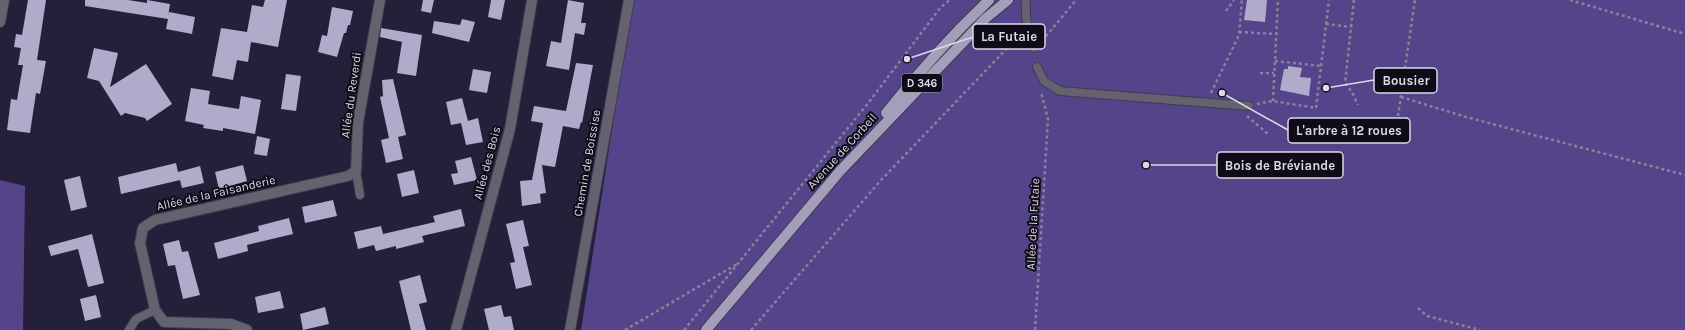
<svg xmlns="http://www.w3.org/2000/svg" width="1685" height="330" viewBox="0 0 1685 330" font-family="Karla,sans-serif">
  <rect width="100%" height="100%" fill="#252039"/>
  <g fill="#56448b">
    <path d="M632,0H1685V330H581Z"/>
    <path d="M0,180L25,186L23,330H0Z"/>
  </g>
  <g fill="#b1abcb">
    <path d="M28,0H46L37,60L46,61L40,94L36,93L30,133L7,130L11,99L17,100L23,65H18L21,48L14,47L16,34L22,35Z"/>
    <path d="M85,0H128L147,3V0L170,4L168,17L169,12L195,17L192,34L166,29L168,19L85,6Z"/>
    <path d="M265,0H287L278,47L251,42L248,62L237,60L233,80L212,76L221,28L247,32L252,5L263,7Z"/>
    <path d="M423,0H434L431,13L421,11Z"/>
    <path d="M491,0H505L501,20L488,17Z"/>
    <path d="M568,0L584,3L581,23H586L584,35L575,33L569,70L546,66L551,41L561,43Z"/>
    <path d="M1247,0H1267L1265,22L1244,20Z"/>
    <path d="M332,7L353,11L350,25H348L346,33H344L337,57L318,52L322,35L327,36Z"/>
    <path d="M462,19L475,22L469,42L432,33L434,21L460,25Z"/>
    <path d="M381,28L422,35L416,76L397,73L402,42L380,37Z"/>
    <path d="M94,48L118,53L110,87L146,64L172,104L147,121L145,118L125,113L121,116L99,81L87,78Z"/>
    <path d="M576,63L593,65L582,123L581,122L579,129L563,126L555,167L542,165L546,193L540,194L541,203L522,206L520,181L532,180L543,123L531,121L534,106L566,111Z"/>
    <path d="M1288,66L1302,68L1300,77L1311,78L1309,96L1280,90L1284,69H1288Z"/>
    <path d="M473,69L491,72L487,93L469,90Z"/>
    <path d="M286,74L301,76L296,111L281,109Z"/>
    <path d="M393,79L406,135L398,137L403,159L386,163L381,140L389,138L380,97L383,96L382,80Z"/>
    <path d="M191,88L210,91L208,104L239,109L241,96L261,100L255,134L223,128V131L203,128L204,125L185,121Z"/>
    <path d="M462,98L468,121L478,118L483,142L466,145L461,123L451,125L446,102Z"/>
    <path d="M257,136L270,139L267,156L254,154Z"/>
    <path d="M471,157L477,180L454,185L451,174L458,173L455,161Z"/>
    <path d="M176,163L178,172L200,166L204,183L182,188L180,180L121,194L118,177Z"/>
    <path d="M243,165L247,181L219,189L215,172Z"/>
    <path d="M414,170L419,193L402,197L397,174Z"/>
    <path d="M80,176L87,207L71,211L64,180Z"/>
    <path d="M333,200L337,216L305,223L302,207Z"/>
    <path d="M461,209L465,226L422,236L424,242L396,249V246L376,251L374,245L358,249L354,232L381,226L383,234L435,222L433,216Z"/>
    <path d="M289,218L293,234L247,245L248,251L218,259L214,243L259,231L258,226Z"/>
    <path d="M523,220L529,246L523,247L532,285L516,289L510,263L515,262L506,224Z"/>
    <path d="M92,234L104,283L88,287L78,249L51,256L48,246Z"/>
    <path d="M179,240L182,252L188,251L200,295L183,299L175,265L168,266L163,244Z"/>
    <path d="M420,275L427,302L419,304L426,330H411L399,281Z"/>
    <path d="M280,291L284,308L258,313L255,297Z"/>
    <path d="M96,295L101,317L85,321L80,299Z"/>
    <path d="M501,305L504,317L511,316L514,330H489L484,309Z"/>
    <path d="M325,307L329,324L303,330L300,314Z"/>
  </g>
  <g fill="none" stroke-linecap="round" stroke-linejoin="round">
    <defs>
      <g id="service">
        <path d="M1026,0C1025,17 1027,33 1034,48"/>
        <path d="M1037,67L1044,81L1060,91L1249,106"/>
        <path d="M356,171L360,195"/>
        <path d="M129,330L136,319L155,310"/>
      </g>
      <g id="minor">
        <path d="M0,22L4,0"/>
        <path d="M247,330L231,324L164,322L155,310L140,243L143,228L155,220L348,176L356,171L358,122L380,0"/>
        <path d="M456,330L510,129L532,0"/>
        <path d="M570,330L629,0"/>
      </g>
      <g id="primary">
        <path d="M886,113C918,73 952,35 989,0"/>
        <path d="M706,330L840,171L986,18L1008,0"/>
      </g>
    </defs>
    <use href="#service" stroke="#3f3a52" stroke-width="10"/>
    <use href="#minor" stroke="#3f3a52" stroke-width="12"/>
    <use href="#primary" stroke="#3f3a52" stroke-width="12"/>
    <g stroke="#878398" stroke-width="2.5" stroke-dasharray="3 3" stroke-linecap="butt">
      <path d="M1354,0L1345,83L1352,92L1358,105"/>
      <path d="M1570,0L1685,34"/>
      <path d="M1226,11L1234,0"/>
      <path d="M1326,24L1351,27"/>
      <path d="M1239,32L1276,34"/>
      <path d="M1042,41L1076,0"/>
      <path d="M979,42L1012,39L1021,42"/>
      <path d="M1275,61L1321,66"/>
      <path d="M1260,73H1274"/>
      <path d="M1211,93L1239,35L1242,0"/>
      <path d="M1401,97L1466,117L1685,175"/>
      <path d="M1273,101L1278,0"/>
      <path d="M1257,104L1273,101L1316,108L1329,0"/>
      <path d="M1247,116L1268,134"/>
      <path d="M1398,116L1415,0"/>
      <path d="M1418,308L1427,316L1480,330"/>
      <path d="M625,330L737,264"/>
      <path d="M684,330L869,102L941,7L950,0"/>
      <path d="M751,330L882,179L1015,40"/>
      <path d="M1035,330L1048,119L1041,92"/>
    </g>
    <use href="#service" stroke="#64626f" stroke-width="8"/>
    <use href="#minor" stroke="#64626f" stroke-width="10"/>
    <use href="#primary" stroke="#a39fba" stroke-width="10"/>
  </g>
  <g text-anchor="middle" stroke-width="4" stroke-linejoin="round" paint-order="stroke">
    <rect fill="#0e0c17" stroke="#9e9cab" stroke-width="1" x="902" y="74" width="40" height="18" rx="3"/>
    <g font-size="11" font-weight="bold" fill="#dcd9ea">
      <text x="922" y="87">D 346</text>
    </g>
    <g font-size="12" fill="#dcd9ea" stroke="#0e0c17">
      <text transform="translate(351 95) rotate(-82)" y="4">Allée du Reverdi</text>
      <text transform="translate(842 151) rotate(-48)" y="4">Avenue de Corbeil</text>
      <text transform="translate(487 163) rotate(-75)" y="4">Allée des Bois</text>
      <text transform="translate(587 163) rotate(-80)" y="4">Chemin de Boissise</text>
      <text transform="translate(216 193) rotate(-13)" y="4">Allée de la Faisanderie</text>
      <text transform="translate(1033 224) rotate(-87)" y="4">Allée de la Futaie</text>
    </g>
  </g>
  <path fill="none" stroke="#dcd9ea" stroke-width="1.5" d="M907 59L973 37M1326 88L1374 80M1222 93L1288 130M1146 165L1217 165"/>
  <g fill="#dcd9ea" stroke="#0e0c17" stroke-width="1.5">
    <circle cx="907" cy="59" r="4"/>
    <circle cx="1326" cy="88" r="4"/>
    <circle cx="1222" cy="93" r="4"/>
    <circle cx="1146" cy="165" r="4"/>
  </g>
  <g fill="#0e0c17" stroke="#dcd9ea" stroke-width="1.5">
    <rect x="973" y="24" width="72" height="25" rx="4"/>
    <rect x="1374" y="68" width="63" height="25" rx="4"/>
    <rect x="1288" y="118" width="122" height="25" rx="4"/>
    <rect x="1217" y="152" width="126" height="26" rx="4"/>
  </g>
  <g font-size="13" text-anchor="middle" font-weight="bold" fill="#dcd9ea">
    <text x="1009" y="41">La Futaie</text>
    <text x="1406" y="85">Bousier</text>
    <text x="1349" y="135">L'arbre à 12 roues</text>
    <text x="1280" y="170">Bois de Bréviande</text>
  </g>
</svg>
